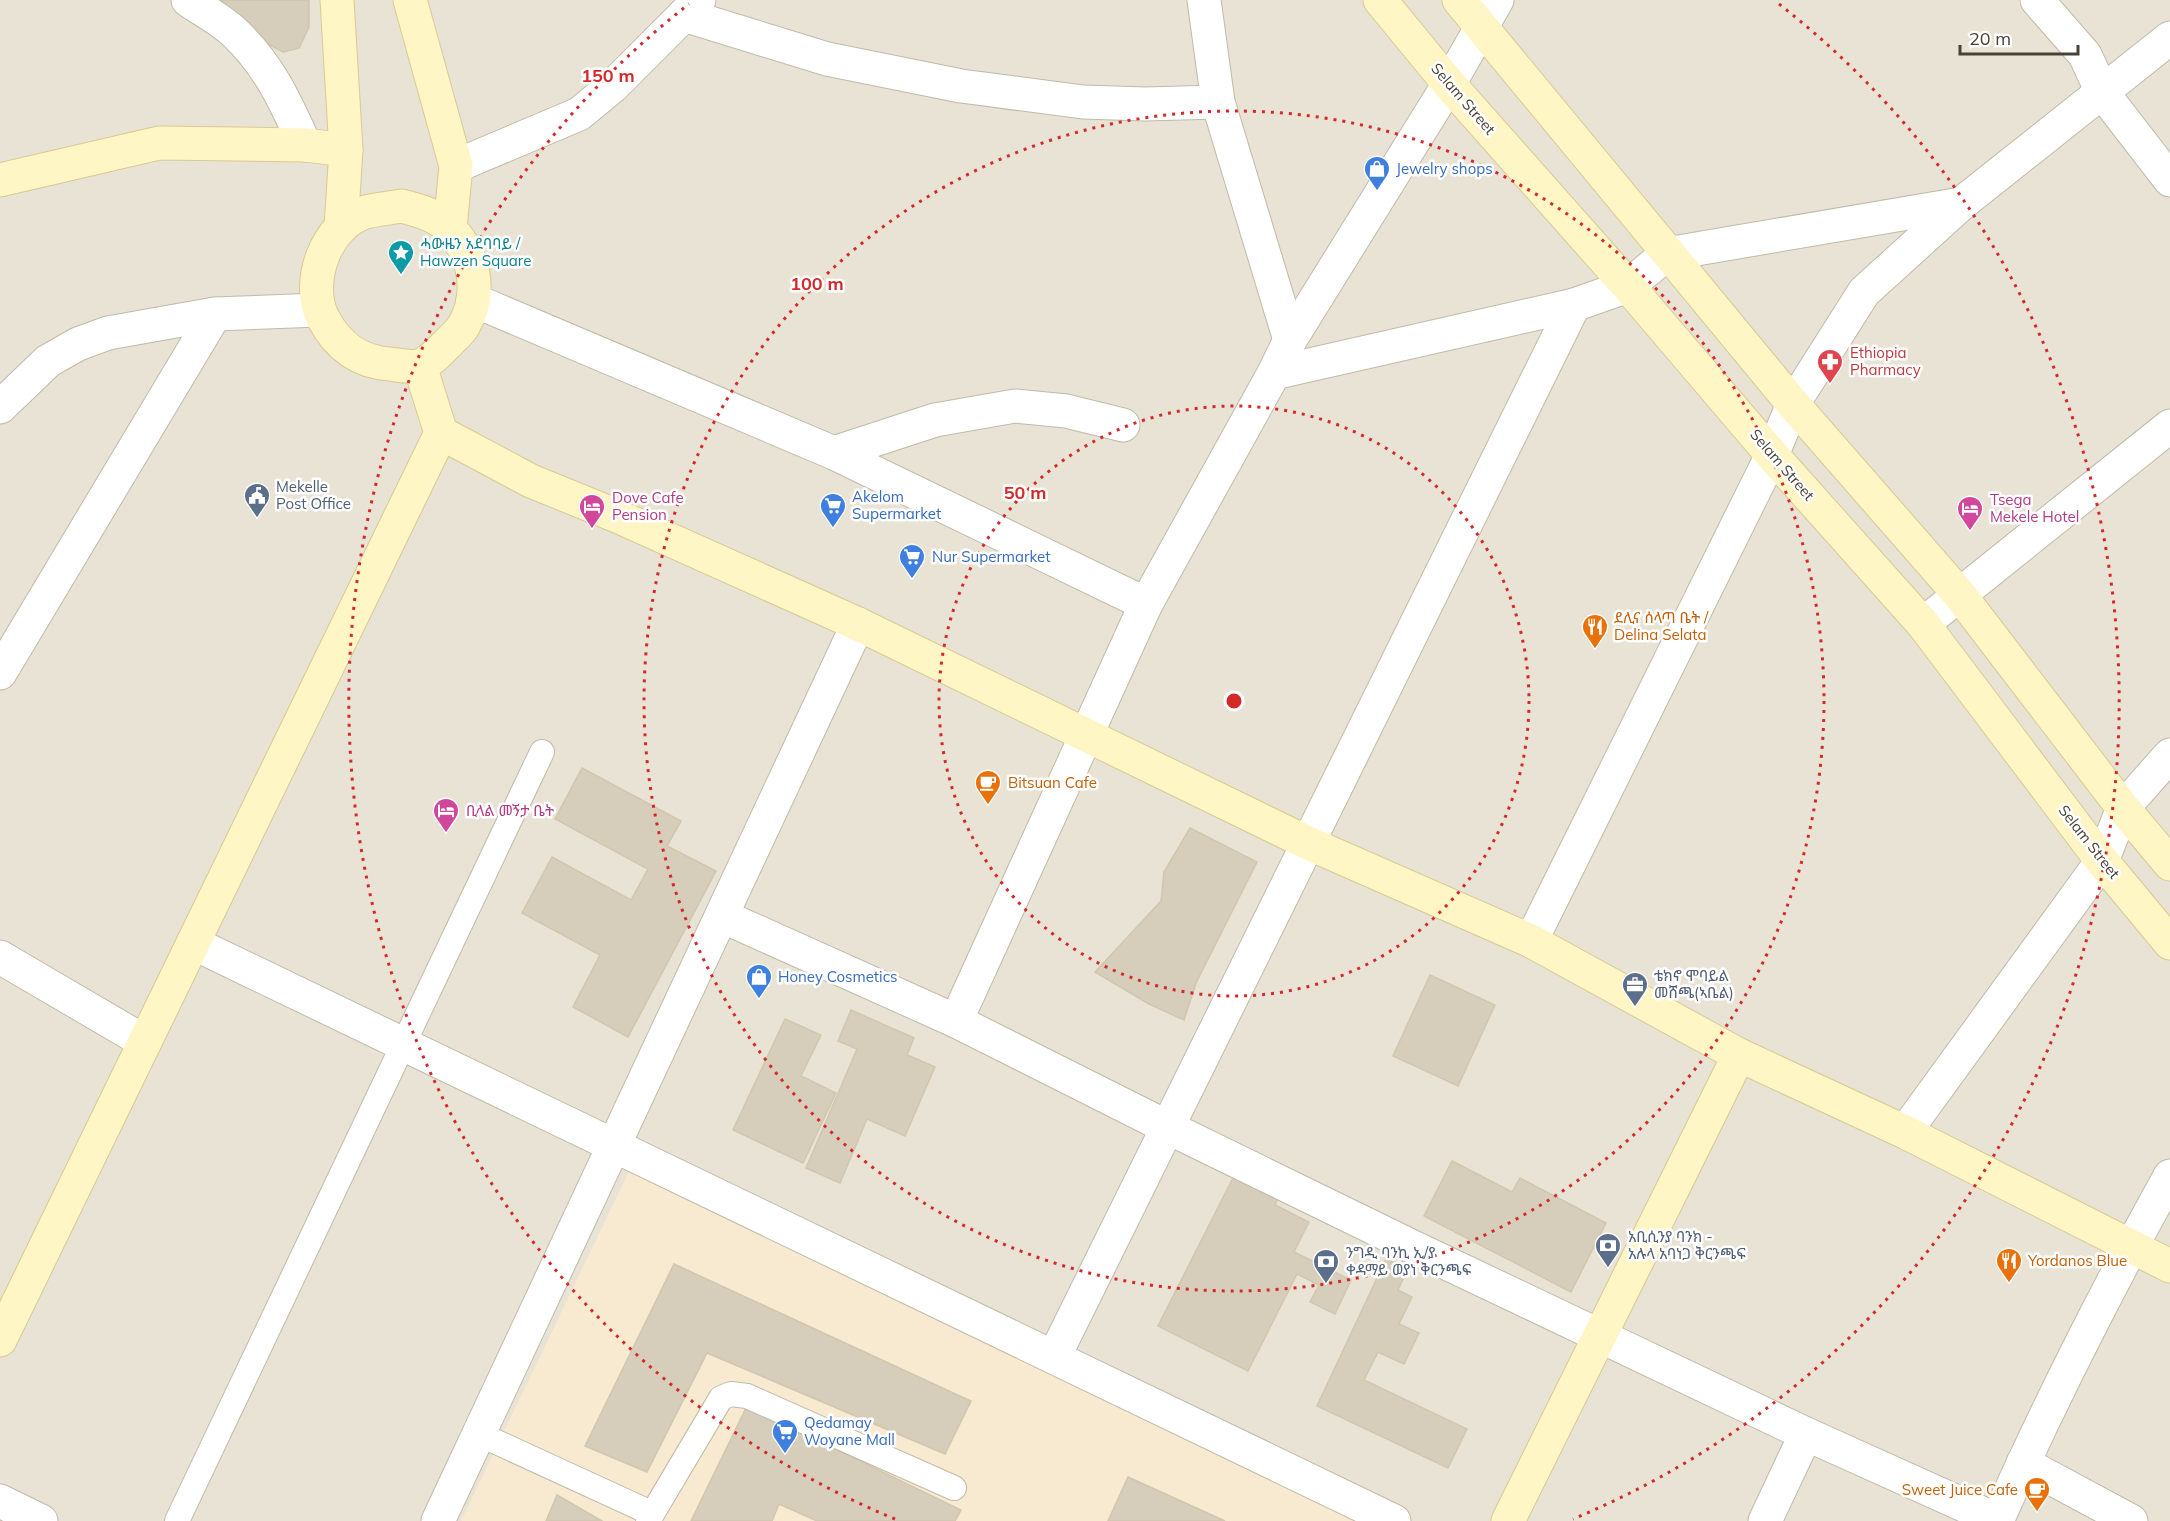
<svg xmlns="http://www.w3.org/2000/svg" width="2170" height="1521" viewBox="0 0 2170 1521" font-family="Mulish,'Noto Sans Ethiopic',sans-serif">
  <rect width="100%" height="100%" fill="#f4f1e6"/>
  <rect fill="#e8e3d4" x="0" y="0" width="2170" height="1521"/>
  <path fill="#f7ead0" d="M632,1165L1365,1521H461Z"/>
  <g fill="#d6cebb" stroke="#d1c6ae" stroke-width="1.5">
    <path d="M221,0H309V27L299,48L283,52L246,32Z"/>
    <path d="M582,768L681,821L667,846L716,871L628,1037L573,1007L600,955L522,913L552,857L631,900L648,869L555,819Z"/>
    <path d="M1190,828L1257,862L1196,983L1184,1020L1149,1004L1095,972L1161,901L1164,872Z"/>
    <path d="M1430,975L1495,1005L1458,1086L1393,1056Z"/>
    <path d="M851,1010L914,1038L907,1055L935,1067L905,1136L867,1119L840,1183L806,1168L857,1049L838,1041Z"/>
    <path d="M785,1019L821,1035L801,1076L836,1093L803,1163L733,1130Z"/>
    <path d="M1452,1161L1512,1192L1520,1178L1606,1223L1571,1292L1424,1216Z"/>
    <path d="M1240,1164L1284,1186L1275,1205L1309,1222L1294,1252L1351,1280L1335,1314L1310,1302L1319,1285L1297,1274L1248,1371L1158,1326Z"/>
    <path d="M1386,1259L1408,1269L1398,1290L1412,1297L1399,1324L1419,1333L1404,1364L1378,1352L1364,1380L1467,1429L1448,1468L1317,1406Z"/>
    <path d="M674,1264L971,1401L945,1454L707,1353L647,1472L585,1446Z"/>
    <path d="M747,1406L961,1510L955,1521H817L779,1504L772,1521H691Z"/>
    <path d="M1128,1477L1225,1521H1108Z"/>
    <path d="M557,1495L602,1521H546Z"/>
  </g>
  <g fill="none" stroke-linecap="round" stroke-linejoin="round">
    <defs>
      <g id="lane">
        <path d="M479,1434L651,1513"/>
        <path d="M177,1521L542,752"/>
        <path d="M648,1521L721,1398L731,1394L747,1396L954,1488"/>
      </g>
      <g id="street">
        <path d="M188,0C202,10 220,19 234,32C269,65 285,101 305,145"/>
        <path d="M1204,0L1218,102L1290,340"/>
        <path d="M2037,0L2085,55L2102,92L2170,180"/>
        <path d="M684,15L827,59L961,86L1083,102L1145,104L1218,102"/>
        <path d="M456,166L579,114L613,86L699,0"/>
        <path d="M473,300L834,453L1146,604"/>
        <path d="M1274,373L1574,305L1628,286L1667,254L1961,204"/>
        <path d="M0,407L48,361L78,344L108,333L215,314L319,310"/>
        <path d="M834,453L935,420L1015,406L1066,411L1123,425"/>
        <path d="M1923,624L2170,426"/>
        <path d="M0,673L215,314"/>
        <path d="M722,916L956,1021L1167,1127L1415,1248L1806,1434L1997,1520"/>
        <path d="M1531,941L1772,455L1793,404L1864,292L1961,204L2170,38"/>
        <path d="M193,943L1394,1521"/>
        <path d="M0,957L145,1042"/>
        <path d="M956,1021L1146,604L1274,373L1290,340L1449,84L1497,0"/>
        <path d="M1905,1132L2102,861L2123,808L2170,755"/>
        <path d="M1054,1357L1574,305"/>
        <path d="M2023,1463L2131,1521"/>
        <path d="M0,1501L41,1521"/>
        <path d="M438,1521L858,624"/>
        <path d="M1765,1521L1806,1434"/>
        <path d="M1997,1521C2049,1404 2108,1288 2170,1176"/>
      </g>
      <g id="secondary">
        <path d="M337,0L346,150L341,227"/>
        <path d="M410,0L456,166L450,228"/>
        <path d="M1380,0L1449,84L1628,286L1772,455L1923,624L2102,861L2170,943"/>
        <path d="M1459,0L1793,404L1959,594L2123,808L2170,864"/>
        <path d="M0,180L159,143L305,145L346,150"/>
        <path d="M402,206C419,211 438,215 450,229C475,254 482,294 464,325C461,331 454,337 449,342C441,350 431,361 421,365C413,368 398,365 390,364C358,362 337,345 323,318C305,282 326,224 366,212C377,209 390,208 402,206Z"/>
        <path d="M441,433L531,481L617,516L858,624L1308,843L1531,941L1739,1055L1905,1132L2170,1266"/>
        <path d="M0,1340L441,433L420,366"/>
        <path d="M1508,1521L1739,1055"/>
      </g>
    </defs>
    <use href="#lane" stroke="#c0baa8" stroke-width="26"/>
    <use href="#street" stroke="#c0baa8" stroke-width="35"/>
    <use href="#secondary" stroke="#d7ca94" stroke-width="35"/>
    <use href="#lane" stroke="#fff" stroke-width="24"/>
    <use href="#street" stroke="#fff" stroke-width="33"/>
    <use href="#secondary" stroke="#fff5c5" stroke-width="33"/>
  </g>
  <g fill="none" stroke="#d62828" stroke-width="3" stroke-dasharray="3 6">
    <circle cx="1234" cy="701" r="295"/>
    <circle cx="1234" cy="701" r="590"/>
    <path d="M895 1519A885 885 0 0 1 689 4M1779 4A885 885 0 0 1 1573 1519"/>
  </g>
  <defs>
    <symbol id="shop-pin" viewBox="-11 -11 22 30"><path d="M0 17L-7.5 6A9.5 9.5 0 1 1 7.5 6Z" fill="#3f7fe0" stroke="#fff"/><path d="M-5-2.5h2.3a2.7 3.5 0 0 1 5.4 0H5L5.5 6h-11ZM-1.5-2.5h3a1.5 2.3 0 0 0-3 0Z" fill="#fff"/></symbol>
    <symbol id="sight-pin" viewBox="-11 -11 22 30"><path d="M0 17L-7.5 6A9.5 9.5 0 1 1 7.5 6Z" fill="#0f9aa8" stroke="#fff"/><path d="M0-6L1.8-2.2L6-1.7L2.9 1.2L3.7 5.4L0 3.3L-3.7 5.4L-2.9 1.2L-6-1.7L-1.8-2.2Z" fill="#fff"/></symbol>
    <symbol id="pharmacy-pin" viewBox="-11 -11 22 30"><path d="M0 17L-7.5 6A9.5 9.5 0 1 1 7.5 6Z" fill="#e0444e" stroke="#fff"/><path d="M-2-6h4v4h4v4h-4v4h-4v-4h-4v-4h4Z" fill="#fff"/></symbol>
    <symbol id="civic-pin" viewBox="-11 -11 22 30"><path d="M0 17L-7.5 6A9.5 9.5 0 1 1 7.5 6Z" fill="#5c6f8a" stroke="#fff"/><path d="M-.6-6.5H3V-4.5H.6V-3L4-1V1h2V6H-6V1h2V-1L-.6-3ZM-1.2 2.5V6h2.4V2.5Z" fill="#fff"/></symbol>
    <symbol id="supermarket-pin" viewBox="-11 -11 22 30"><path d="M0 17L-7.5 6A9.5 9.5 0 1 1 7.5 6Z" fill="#3f7fe0" stroke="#fff"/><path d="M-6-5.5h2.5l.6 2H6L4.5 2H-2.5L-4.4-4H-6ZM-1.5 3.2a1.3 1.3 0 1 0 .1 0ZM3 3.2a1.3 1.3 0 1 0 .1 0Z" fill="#fff"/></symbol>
    <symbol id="hotel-pin" viewBox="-11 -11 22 30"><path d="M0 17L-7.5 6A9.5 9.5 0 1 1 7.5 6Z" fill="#d1479c" stroke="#fff"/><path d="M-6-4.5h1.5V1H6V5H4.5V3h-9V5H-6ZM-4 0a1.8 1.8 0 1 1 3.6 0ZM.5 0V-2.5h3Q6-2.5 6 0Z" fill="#fff"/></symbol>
    <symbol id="restaurant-pin" viewBox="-11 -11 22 30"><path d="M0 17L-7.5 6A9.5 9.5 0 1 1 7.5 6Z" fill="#e8710a" stroke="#fff"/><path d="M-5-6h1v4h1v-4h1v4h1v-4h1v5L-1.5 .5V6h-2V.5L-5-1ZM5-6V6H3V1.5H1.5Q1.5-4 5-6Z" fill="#fff"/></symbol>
    <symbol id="cafe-pin" viewBox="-11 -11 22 30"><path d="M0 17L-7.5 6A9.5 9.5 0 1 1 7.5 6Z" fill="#e8710a" stroke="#fff"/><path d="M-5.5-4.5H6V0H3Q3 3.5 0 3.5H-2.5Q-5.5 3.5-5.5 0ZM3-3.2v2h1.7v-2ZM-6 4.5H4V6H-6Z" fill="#fff"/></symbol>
    <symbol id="office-pin" viewBox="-11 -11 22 30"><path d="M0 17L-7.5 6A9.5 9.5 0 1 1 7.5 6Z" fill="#5c6f8a" stroke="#fff"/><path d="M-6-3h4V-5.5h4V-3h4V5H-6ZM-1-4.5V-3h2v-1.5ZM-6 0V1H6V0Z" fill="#fff"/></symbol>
    <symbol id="bank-pin" viewBox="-11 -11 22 30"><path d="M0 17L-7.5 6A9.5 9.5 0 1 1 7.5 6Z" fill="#5c6f8a" stroke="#fff"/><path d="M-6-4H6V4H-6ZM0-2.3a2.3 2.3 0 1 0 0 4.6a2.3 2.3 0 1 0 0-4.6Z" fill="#fff"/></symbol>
  </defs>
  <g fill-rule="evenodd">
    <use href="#shop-pin" x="1362" y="154" width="30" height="40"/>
    <use href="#sight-pin" x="386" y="238" width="30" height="40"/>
    <use href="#pharmacy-pin" x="1815" y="347" width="30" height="40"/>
    <use href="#civic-pin" x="242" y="481" width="30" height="40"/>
    <use href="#supermarket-pin" x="818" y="491" width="30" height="40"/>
    <use href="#hotel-pin" x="577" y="492" width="30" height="40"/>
    <use href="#hotel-pin" x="1955" y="494" width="30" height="40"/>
    <use href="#supermarket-pin" x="897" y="542" width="30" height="40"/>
    <use href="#restaurant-pin" x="1580" y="612" width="30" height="40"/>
    <use href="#cafe-pin" x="973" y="768" width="30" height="40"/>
    <use href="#hotel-pin" x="431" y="796" width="30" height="40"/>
    <use href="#shop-pin" x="744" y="962" width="30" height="40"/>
    <use href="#office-pin" x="1620" y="970" width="30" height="40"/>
    <use href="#bank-pin" x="1593" y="1231" width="30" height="40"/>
    <use href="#restaurant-pin" x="1994" y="1246" width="30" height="40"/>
    <use href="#bank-pin" x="1311" y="1247" width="30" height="40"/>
    <use href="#supermarket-pin" x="770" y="1417" width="30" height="40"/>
    <use href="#cafe-pin" x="2022" y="1475" width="30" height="40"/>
  </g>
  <g text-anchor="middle" stroke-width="5" stroke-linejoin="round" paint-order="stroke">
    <g font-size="15" fill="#474235" stroke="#fff">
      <text transform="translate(1463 99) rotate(49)" y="5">Selam Street</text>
      <text transform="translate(1782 465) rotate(49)" y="5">Selam Street</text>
      <text transform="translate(2089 842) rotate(52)" y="5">Selam Street</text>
    </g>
    <g font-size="15" fill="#366cbe" stroke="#fff" text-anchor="start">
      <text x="1396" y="174">Jewelry shops</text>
      <text x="852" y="502">Akelom<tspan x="852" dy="17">Supermarket</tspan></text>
      <text x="932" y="562">Nur Supermarket</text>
      <text x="778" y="982">Honey Cosmetics</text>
      <text x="804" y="1428">Qedamay<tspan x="804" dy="17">Woyane Mall</tspan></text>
    </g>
    <g font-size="15" fill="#0d838f" stroke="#fff" text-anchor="start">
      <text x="420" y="249">ሓውዜን አደባባይ /<tspan x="420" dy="17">Hawzen Square</tspan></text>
    </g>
    <g font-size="15" fill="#be3a42" stroke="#fff" text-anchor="start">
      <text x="1850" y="358">Ethiopia<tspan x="1850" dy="17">Pharmacy</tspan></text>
    </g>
    <g font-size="15" fill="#4e5e75" stroke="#fff" text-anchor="start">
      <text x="276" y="492">Mekelle<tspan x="276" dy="17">Post Office</tspan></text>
      <text x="1654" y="981">ቴክኖ ሞባይል<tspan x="1654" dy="17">መሸጫ(ኣቤል)</tspan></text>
      <text x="1628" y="1242">አቢሲንያ ባንክ -<tspan x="1628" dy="17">አሉላ አባነጋ ቅርንጫፍ</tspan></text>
      <text x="1346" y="1258">ንግዲ ባንኪ ኢ/ያ<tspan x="1346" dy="17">ቀዳማይ ወያነ ቅርንጫፍ</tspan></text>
    </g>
    <g font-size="15" fill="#b23c85" stroke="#fff" text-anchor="start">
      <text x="612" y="503">Dove Cafe<tspan x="612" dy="17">Pension</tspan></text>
      <text x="1990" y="505">Tsega<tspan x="1990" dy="17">Mekele Hotel</tspan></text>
      <text x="466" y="816">ቢላል መኝታ ቤት</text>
    </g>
    <g font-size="15" fill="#c56008" stroke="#fff" text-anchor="start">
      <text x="1614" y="623">ደሊና ሰላጣ ቤት /<tspan x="1614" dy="17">Delina Selata</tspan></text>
      <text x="1008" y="788">Bitsuan Cafe</text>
      <text x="2028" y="1266">Yordanos Blue</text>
      <text x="2018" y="1495" text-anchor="end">Sweet Juice Cafe</text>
    </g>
  </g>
  <circle cx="1234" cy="701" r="9" fill="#d62828" stroke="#fff" stroke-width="3"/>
  <g font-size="18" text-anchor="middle" font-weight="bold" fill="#d62828" stroke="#fff" stroke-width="5" stroke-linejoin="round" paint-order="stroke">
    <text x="608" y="82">150 m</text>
    <text x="817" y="290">100 m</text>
    <text x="1025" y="499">50 m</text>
  </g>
  <path d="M1960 45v9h118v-9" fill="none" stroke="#474235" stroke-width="3"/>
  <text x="1969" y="45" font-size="18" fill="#474235" stroke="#ffffff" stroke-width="4.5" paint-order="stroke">20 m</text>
</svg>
